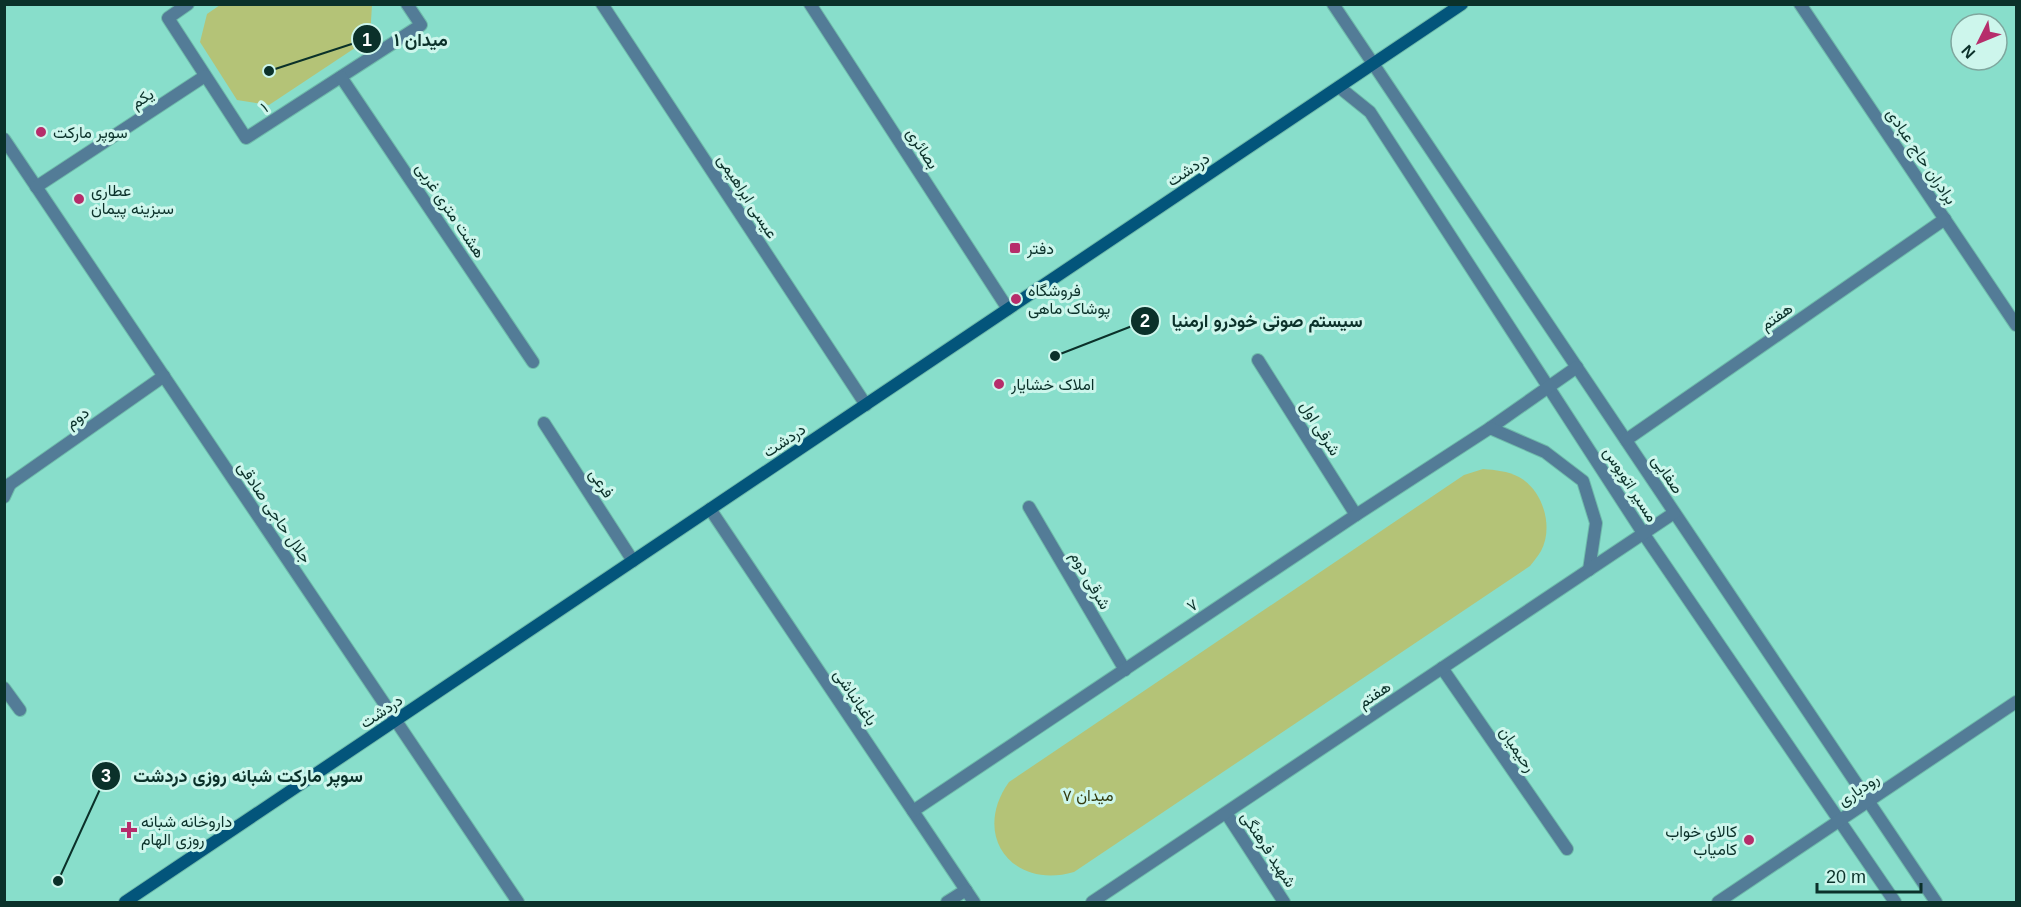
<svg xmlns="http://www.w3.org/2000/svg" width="2021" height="907" viewBox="0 0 2021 907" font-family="Arial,Vazirmatn,sans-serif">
  <rect width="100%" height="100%" fill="#88decb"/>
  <g fill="#b4c377">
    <path d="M220,5H372L370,38L269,105L237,100L200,42L207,14Z"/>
    <path d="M1483,469C1496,470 1507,471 1519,477C1543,490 1554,527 1541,551C1538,556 1534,561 1530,566L1074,872C1012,890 971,835 1009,782L1464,475Z"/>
  </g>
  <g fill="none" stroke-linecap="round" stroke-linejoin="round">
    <defs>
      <path id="service" d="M1339,87L1370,112L1643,533L1895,902"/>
      <g id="minor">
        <path d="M188,4L168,18L246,138L421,25L407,4"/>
        <path d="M602,4L866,405"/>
        <path d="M810,4L1008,309"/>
        <path d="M1333,4L1936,902"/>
        <path d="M1800,4L2016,325"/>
        <path d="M341,77L533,362"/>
        <path d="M4,139L518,902"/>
        <path d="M36,187L205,76"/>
        <path d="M1258,360L1356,515"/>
        <path d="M544,423L633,561"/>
        <path d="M1490,428L1577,367"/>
        <path d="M1626,440L1945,219"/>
        <path d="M10,484L164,376"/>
        <path d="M4,497L10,484"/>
        <path d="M1029,507L1125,670"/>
        <path d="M710,509L974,902"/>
        <path d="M1442,668L1567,849"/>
        <path d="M4,688L20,710"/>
        <path d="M913,811L1356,515L1490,428L1545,452L1583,481L1596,523L1589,570"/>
        <path d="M1226,813L1284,902"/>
        <path d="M947,902L966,890"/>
        <path d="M1092,902L1674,513"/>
        <path d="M1718,902L2016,702"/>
      </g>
      <path id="secondary" d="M125,902L1462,4"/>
    </defs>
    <use href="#service" stroke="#6fbbab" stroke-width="14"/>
    <use href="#minor" stroke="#6fbbab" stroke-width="14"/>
    <use href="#secondary" stroke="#6fbbab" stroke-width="14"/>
    <use href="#service" stroke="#537c97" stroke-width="12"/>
    <use href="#minor" stroke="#537c97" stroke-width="12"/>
    <use href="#secondary" stroke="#03557b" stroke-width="12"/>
  </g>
  <g fill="#b62d6b" stroke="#cdf6ec" stroke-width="2">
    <circle cx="41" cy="132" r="6"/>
    <circle cx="79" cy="199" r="6"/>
    <rect x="1009" y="242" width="12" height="12" rx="3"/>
    <circle cx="1016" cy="299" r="6"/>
    <circle cx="999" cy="384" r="6"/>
    <path d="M126 821h6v6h6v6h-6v6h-6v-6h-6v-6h6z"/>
    <circle cx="1749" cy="840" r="6"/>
  </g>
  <g text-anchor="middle" stroke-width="6" stroke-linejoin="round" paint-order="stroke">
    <g font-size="16" fill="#0b312a" stroke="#cdf6ec">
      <text transform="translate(142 98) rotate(-33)" y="6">یکم</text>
      <text transform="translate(264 107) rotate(-33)" y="6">۱</text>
      <text transform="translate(923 148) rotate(57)" y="6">بصائری</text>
      <text transform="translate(1922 156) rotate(56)" y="6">برادران حاج عبادی</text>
      <text transform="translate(1188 169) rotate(-34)" y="6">دردشت</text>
      <text transform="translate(748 196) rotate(57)" y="6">عیسی ابراهیمی</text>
      <text transform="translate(451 210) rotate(56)" y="6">هشت متری غربی</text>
      <text transform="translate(1776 316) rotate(-35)" y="6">هفتم</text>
      <text transform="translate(77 417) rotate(-35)" y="6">دوم</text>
      <text transform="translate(1321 428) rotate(58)" y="6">شرقی اول</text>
      <text transform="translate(784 440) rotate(-34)" y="6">دردشت</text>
      <text transform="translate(1668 474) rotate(56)" y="6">صفایی</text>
      <text transform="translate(602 483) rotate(57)" y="6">فرعی</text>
      <text transform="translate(1631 484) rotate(57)" y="6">مسیر اتوبوس</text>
      <text transform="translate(275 512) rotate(56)" y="6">جلال حاجی صادقی</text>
      <text transform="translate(1091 580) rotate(60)" y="6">شرقی دوم</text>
      <text transform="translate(1192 605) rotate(-34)" y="6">۷</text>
      <text transform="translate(1374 694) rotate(-34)" y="6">هفتم</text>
      <text transform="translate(856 697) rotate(56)" y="6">باغبانباشی</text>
      <text transform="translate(381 711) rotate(-34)" y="6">دردشت</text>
      <text transform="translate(1518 749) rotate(56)" y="6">رحیمیان</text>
      <text transform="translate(1858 789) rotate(-34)" y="6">رودباری</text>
      <text transform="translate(1269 849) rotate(57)" y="6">شهید فرهنگی</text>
    </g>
    <g font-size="16" fill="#0b312a" stroke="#cdf6ec" text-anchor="start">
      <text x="53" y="138">سوپر مارکت</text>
      <text x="91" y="196">عطاری<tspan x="91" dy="18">سبزینه پیمان</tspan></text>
      <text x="1027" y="254">دفتر</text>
      <text x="1028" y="296">فروشگاه<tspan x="1028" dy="18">پوشاک ماهی</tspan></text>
      <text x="1011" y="390">املاک خشایار</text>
      <text x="141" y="827">داروخانه شبانه<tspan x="141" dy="18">روزی الهام</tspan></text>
      <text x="1737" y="837" text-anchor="end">کالای خواب<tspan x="1737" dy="18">کامیاب</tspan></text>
    </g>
    <g font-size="16" fill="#343b0e" stroke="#cdf6ec">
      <text x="1088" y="801">میدان ۷</text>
    </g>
  </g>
  <path fill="none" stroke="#0b312a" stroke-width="2" d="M269 71L367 39M1055 356L1145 321M58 881L106 776"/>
  <g fill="#0b312a" stroke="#cdf6ec" stroke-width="2">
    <circle cx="269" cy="71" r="6"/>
    <circle cx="1055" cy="356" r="6"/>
    <circle cx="58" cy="881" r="6"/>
    <circle cx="367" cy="39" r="15"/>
    <circle cx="1145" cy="321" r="15"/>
    <circle cx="106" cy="776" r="15"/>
  </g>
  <g font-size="18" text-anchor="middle" font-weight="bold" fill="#fff">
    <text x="367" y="46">1</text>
    <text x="1145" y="327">2</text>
    <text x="106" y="782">3</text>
  </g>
  <g font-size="18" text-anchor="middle" font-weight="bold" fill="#0b312a" stroke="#cdf6ec" stroke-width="6" stroke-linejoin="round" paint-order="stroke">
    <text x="421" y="46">میدان ۱</text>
    <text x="1267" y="327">سیستم صوتی خودرو ارمنیا</text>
    <text x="248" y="782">سوپر مارکت شبانه روزی دردشت</text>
  </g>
  <rect width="2021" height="907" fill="none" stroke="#0b312a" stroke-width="12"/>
  <g transform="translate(1979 42) rotate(227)"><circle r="28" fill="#cdf6ec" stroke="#7fa79e" stroke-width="1.5"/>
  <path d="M0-4.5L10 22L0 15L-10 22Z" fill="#b62d6b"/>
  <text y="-9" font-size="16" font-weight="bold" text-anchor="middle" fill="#0b312a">N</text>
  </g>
  <path d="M1817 883v9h104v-9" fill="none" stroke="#0b312a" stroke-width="3"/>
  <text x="1826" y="883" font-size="18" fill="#0b312a" stroke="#cdf6ec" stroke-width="4.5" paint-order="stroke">20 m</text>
</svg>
